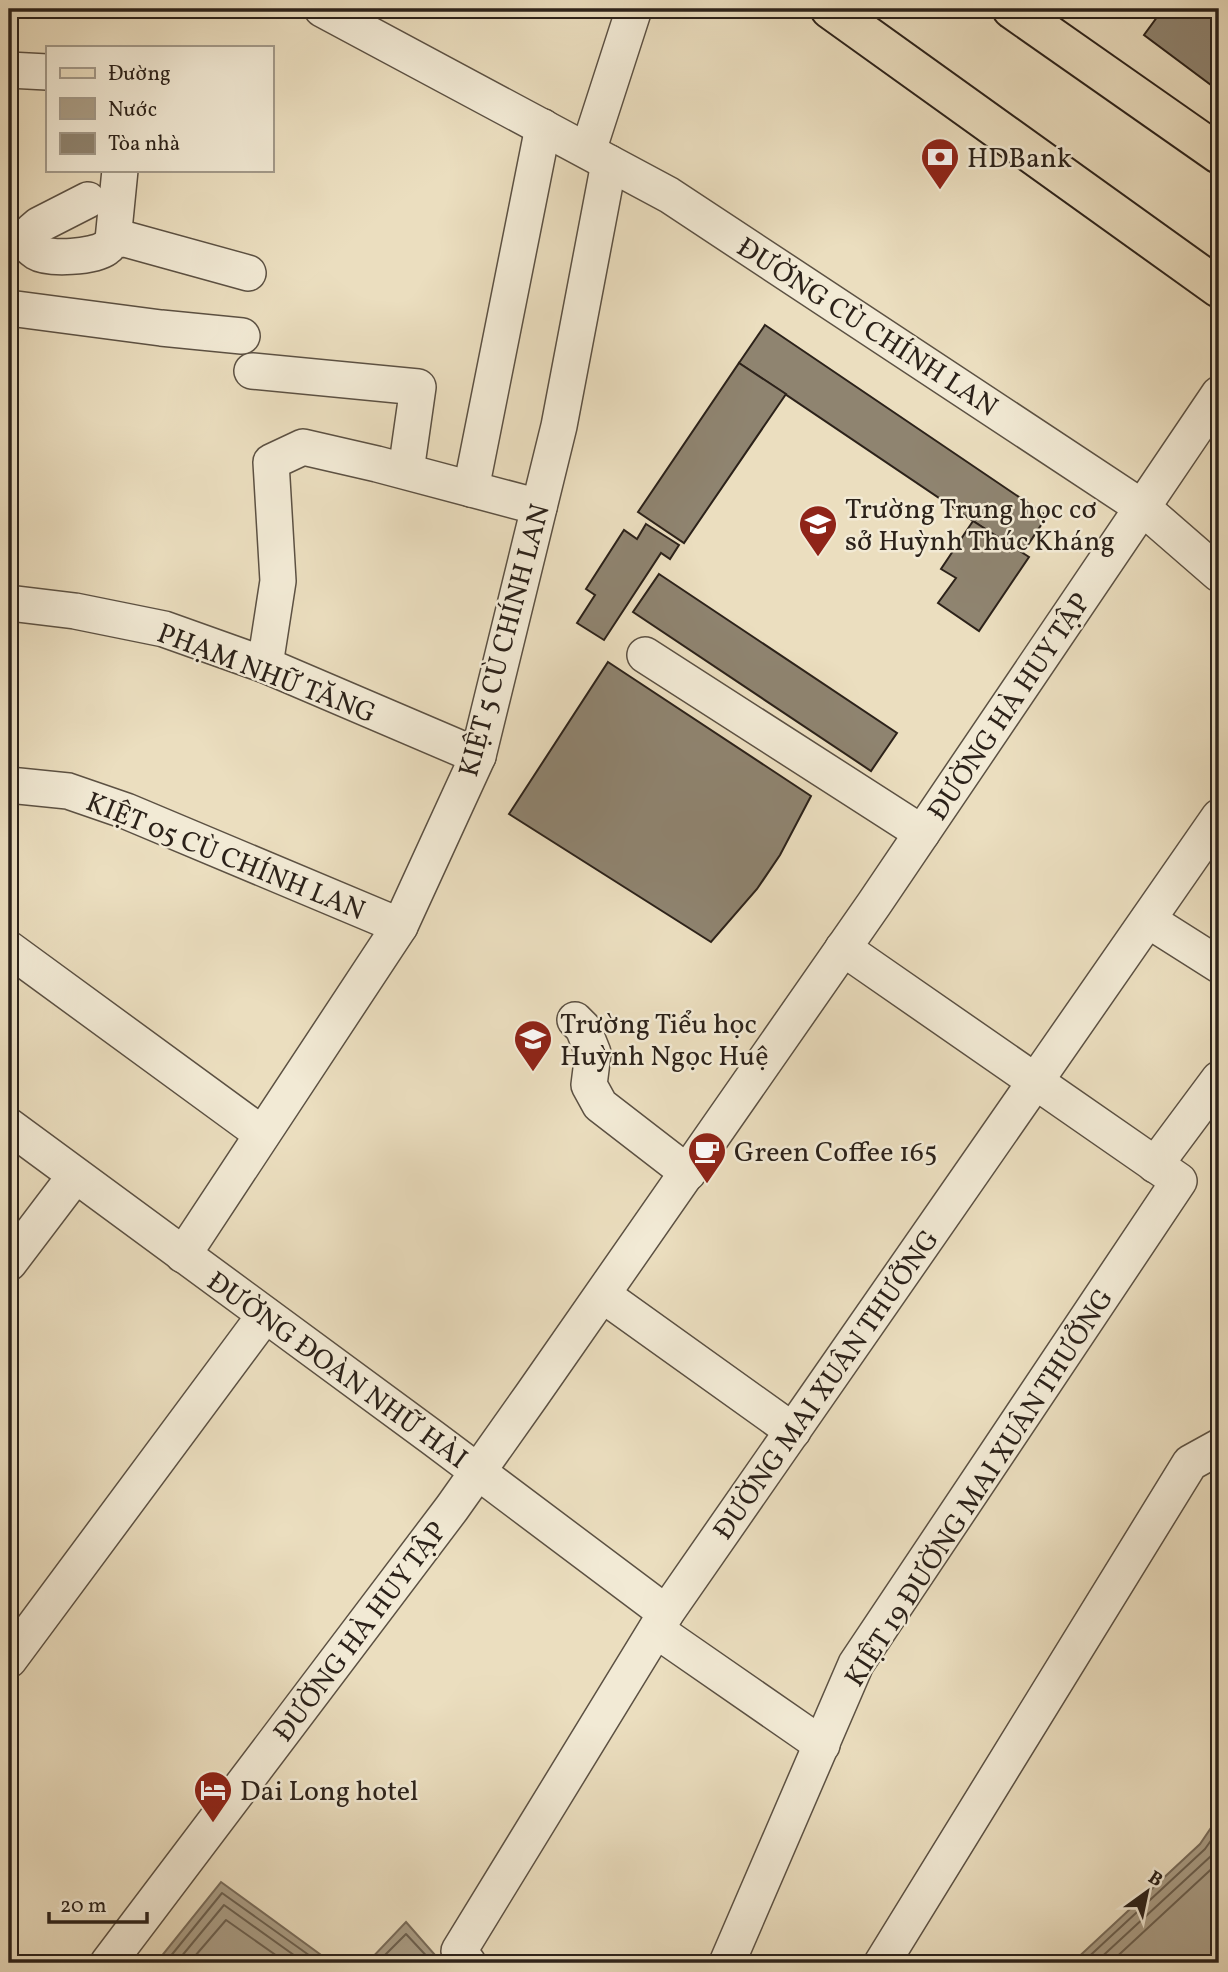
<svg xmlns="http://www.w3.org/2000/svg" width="1228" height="1972" viewBox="0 0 1228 1972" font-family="Vollkorn,serif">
  <rect width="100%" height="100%" fill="#ebdebf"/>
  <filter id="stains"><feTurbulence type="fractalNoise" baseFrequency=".00286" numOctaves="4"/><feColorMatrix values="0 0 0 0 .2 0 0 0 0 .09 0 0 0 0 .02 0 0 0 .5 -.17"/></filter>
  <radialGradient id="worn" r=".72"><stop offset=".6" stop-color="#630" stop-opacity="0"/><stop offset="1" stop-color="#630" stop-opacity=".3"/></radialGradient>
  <g fill="#aa9e87" stroke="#786c5b" stroke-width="2">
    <path d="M1219,1816V1963H1072L1200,1844Z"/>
    <path d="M221,1882L332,1963H156Z"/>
    <path d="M406,1922L442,1963H367Z"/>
  </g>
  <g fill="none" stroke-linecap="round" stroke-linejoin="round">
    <g stroke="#6b6050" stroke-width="2">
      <path d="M165,1963L222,1893L320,1963"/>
      <path d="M176,1963L224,1905L305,1963"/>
      <path d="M189,1963L226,1920L287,1963"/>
      <path d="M377,1963L406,1934L433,1963"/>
      <path d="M1082,1963L1205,1849L1219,1829"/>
      <path d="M1095,1963L1211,1856L1219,1844"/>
      <path d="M1110,1963L1219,1862"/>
    </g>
  </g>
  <g fill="#8f8470" stroke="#2c221a" stroke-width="2">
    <path d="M1163,9H1219V91L1144,35Z"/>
    <path d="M765,325L1047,516L1022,554L739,363Z"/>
    <path d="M739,363L786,394L684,543L638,512Z"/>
    <path d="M973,521L1029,557L979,631L938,603L956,578L941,569Z"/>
    <path d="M646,524L679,545L670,559L661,553L604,640L577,623L595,595L586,589L624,530L637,539Z"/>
    <path d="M659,574L897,733L871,771L633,612Z"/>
    <path d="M608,662L811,796L780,855L757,889L711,942L509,814Z"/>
  </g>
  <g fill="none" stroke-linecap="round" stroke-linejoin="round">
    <defs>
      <g id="minor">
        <path d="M322,9L669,195L1143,508L1219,574"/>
        <path d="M9,70L47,72"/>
        <path d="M588,151L634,9"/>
        <path d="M9,235C22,236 26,245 36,252C49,260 94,257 106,248C109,246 111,243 113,240L125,239L248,273"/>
        <path d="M113,240L120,170"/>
        <path d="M28,243L32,231L39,225L88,200"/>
        <path d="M9,308L161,328L242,336"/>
        <path d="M252,371L418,387L406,471"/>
        <path d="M471,489L543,127"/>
        <path d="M9,603L75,611L164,629L265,665L478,756"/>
        <path d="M645,655L922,833"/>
        <path d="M265,665L278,581L271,462L303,447L377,464L539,507"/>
        <path d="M9,785L68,791L126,811L400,926"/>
        <path d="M1148,920L1219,965"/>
        <path d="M9,949L262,1134"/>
        <path d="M575,1020L583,1028L593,1053L589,1085L600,1105L688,1173"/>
        <path d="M9,1126L433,1438L666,1613"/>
        <path d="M1155,1165L1219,1079"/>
        <path d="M183,1255L400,926L478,756L559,426L609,163"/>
        <path d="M9,1263L75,1176"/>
        <path d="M603,1295L793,1431"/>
        <path d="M656,1630L822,1745"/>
        <path d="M9,1660L265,1315"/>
        <path d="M108,1963L452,1508L532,1395L874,904L1219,394"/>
        <path d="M468,1963L459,1951L666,1613L1219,817"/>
        <path d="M727,1963L856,1664L1179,1181L843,948"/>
        <path d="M882,1963L1190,1463L1219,1447"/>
      </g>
      <g id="major">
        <path d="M830,9L1219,288"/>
        <path d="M1012,9L1219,154"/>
      </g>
    </defs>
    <use href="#minor" stroke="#5c5143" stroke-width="38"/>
    <use href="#major" stroke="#2c221a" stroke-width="42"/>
    <use href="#minor" stroke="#f2ead5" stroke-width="35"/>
    <use href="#major" stroke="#ebdebf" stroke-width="38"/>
  </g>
  <defs>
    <symbol id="bank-pin" viewBox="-11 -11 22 30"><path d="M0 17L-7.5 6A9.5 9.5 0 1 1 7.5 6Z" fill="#8f2418" stroke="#f2ead5"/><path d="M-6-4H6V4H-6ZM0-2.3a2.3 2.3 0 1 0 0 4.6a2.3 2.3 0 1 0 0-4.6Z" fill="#fff"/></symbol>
    <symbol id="school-pin" viewBox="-11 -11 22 30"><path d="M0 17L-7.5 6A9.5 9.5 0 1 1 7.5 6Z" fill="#8f2418" stroke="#f2ead5"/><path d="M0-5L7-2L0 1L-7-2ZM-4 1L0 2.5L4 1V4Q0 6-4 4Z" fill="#fff"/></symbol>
    <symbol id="cafe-pin" viewBox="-11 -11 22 30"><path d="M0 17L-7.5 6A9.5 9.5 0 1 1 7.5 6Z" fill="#8f2418" stroke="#f2ead5"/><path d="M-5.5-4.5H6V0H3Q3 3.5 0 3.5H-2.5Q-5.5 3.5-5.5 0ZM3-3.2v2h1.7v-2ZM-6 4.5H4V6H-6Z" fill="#fff"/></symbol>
    <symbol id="hotel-pin" viewBox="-11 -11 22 30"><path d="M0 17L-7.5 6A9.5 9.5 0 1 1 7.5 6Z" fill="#8f2418" stroke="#f2ead5"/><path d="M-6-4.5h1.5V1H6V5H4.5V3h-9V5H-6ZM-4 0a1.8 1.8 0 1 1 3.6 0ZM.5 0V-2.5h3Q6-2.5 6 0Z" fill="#fff"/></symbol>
  </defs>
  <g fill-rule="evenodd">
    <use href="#bank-pin" x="918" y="135" width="44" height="60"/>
    <use href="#school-pin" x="796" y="502" width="44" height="60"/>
    <use href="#school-pin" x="511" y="1017" width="44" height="60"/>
    <use href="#cafe-pin" x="685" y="1129" width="44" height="60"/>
    <use href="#hotel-pin" x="191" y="1768" width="44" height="60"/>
  </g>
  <g text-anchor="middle" stroke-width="5" stroke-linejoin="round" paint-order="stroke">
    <g font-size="28" fill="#2c221a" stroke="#f2ead5" text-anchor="start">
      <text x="967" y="167">HDBank</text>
      <text x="845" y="518">Trường Trung học cơ<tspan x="845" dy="32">sở Huỳnh Thúc Kháng</tspan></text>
      <text x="560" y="1033">Trường Tiểu học<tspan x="560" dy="32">Huỳnh Ngọc Huệ</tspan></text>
      <text x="734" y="1161">Green Coffee 165</text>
      <text x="240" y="1800">Dai Long hotel</text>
    </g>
    <g font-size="28" fill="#2c221a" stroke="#f2ead5">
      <text transform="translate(868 326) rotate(33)" y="10">ĐƯỜNG CÙ CHÍNH LAN</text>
      <text transform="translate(503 640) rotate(-75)" y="10">KIỆT 5 CÙ CHÍNH LAN</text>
      <text transform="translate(267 672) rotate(21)" y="10">PHẠM NHỮ TĂNG</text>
      <text transform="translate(1008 706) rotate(-56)" y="10">ĐƯỜNG HÀ HUY TẬP</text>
      <text transform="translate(226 855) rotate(22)" y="10">KIỆT 05 CÙ CHÍNH LAN</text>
      <text transform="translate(338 1369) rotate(36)" y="10">ĐƯỜNG ĐOÀN NHỮ HÀI</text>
      <text transform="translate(825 1384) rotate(-55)" y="10">ĐƯỜNG MAI XUÂN THƯỞNG</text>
      <text transform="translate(978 1487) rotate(-57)" y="10">KIỆT 19 ĐƯỜNG MAI XUÂN THƯỞNG</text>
      <text transform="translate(359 1631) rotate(-53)" y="10">ĐƯỜNG HÀ HUY TẬP</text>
    </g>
  </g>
  <rect width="1228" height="1972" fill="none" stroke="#ebdebf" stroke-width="35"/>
  <rect x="10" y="10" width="1207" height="1951" fill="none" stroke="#2c221a" stroke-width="3.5"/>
  <rect x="18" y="18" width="1193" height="1937" fill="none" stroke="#2c221a" stroke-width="2"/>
  <rect x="46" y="46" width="228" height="126" fill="#f2ead5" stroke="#a39a8a" stroke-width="2"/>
  <rect x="60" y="68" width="35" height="10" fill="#ebdebf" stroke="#a39a8a" stroke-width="2"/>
  <text x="108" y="80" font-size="21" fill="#2c221a">Đường</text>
  <rect x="60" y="98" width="35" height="21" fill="#aa9e87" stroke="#a39a8a" stroke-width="2"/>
  <text x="108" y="116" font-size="21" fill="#2c221a">Nước</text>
  <rect x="60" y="133" width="35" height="21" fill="#8f8470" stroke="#a39a8a" stroke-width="2"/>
  <text x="108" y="150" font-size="21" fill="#2c221a">Tòa nhà</text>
  <g transform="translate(1147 1892) rotate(33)" stroke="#f2ead5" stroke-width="5" paint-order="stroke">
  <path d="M0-5L12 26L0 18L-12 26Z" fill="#2c221a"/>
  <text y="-10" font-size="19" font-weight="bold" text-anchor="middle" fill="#2c221a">B</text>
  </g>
  <path d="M49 1912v10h98v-10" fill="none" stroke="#2c221a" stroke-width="3.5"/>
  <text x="60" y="1912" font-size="21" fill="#2c221a" stroke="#f2ead5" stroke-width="5" paint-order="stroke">20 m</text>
  <rect width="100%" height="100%" filter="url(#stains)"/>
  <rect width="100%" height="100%" fill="url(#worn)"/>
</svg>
